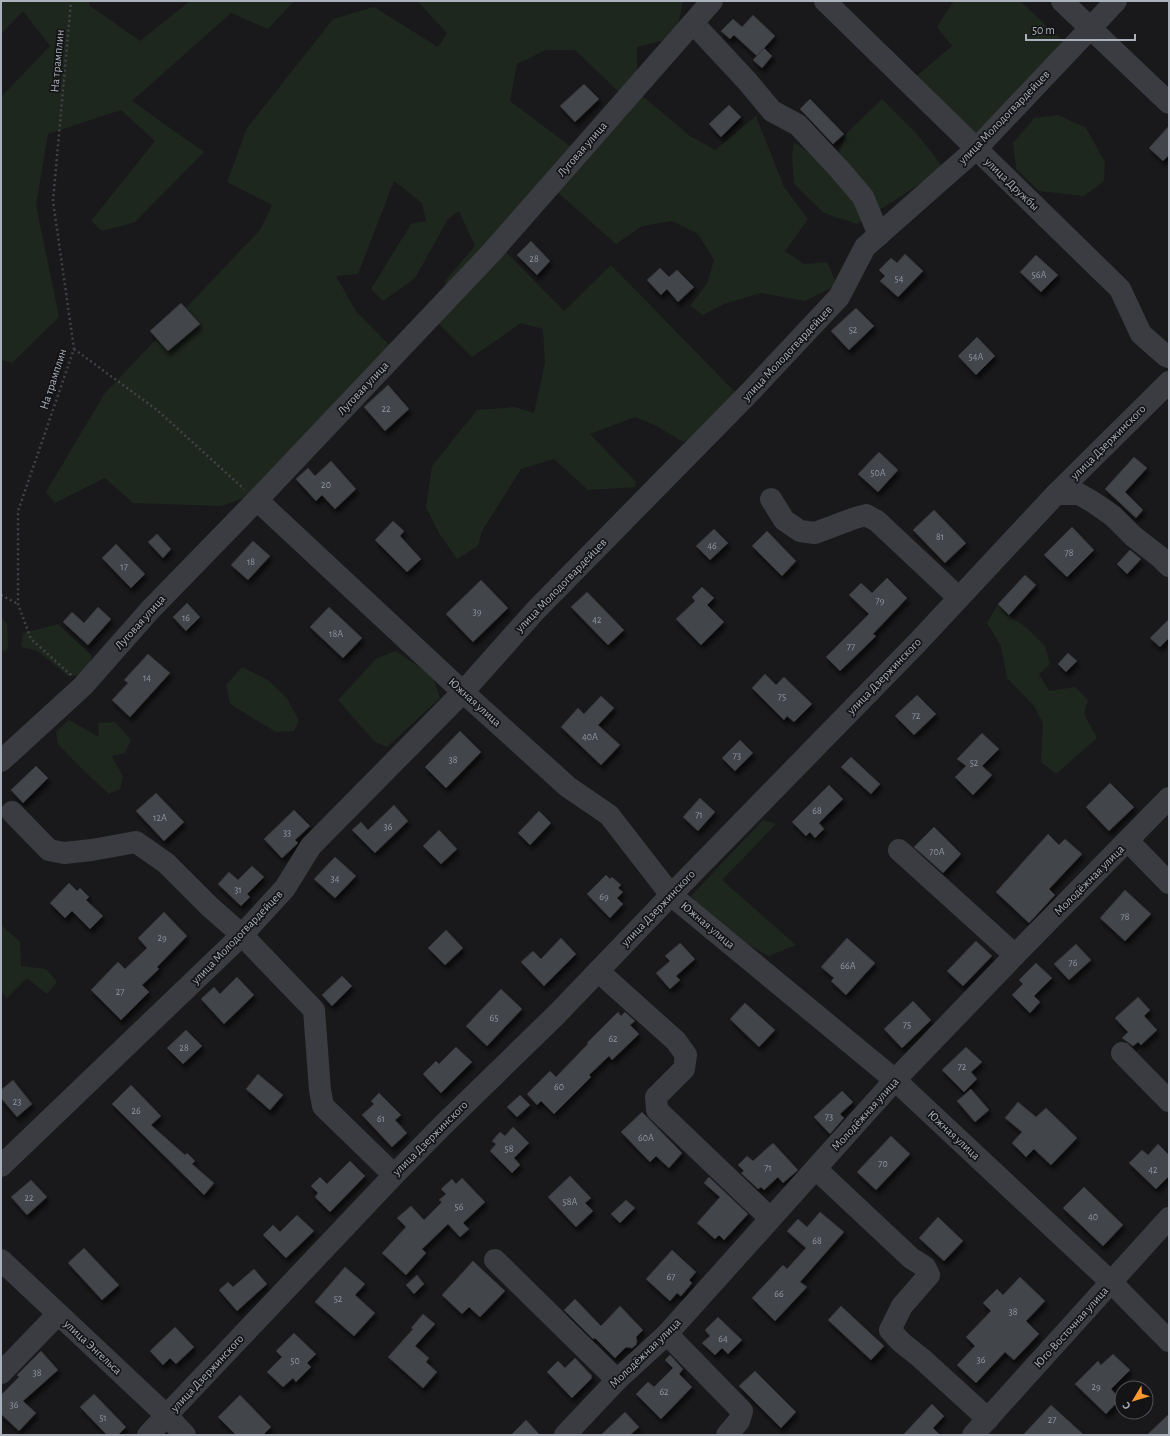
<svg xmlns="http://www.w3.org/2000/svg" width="1170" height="1436" viewBox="0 0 1170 1436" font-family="'Alegreya Sans',sans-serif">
  <defs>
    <filter id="shadow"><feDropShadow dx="2.5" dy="4.5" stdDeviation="2" flood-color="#0009"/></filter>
  </defs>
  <rect width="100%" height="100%" fill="#19191b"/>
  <g fill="#1e271e">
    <path d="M1,1H89V5L140,41L190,1H294L268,29L231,13L132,101L204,152L135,222L102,231L91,221L155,141L121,110L48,134L36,205L59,317L12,363L1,360V97L50,46L23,11L1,34Z"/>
    <path d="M417,1H683L676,37L637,47V73L620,93L575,50H546L517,64L510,101L574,149L447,297L445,281L475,246L459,211L448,219L415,278L383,301L371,289L411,224L426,221L422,203L394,181L358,274L336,276L356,311L395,351L255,494L221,506L133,503L105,478L55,503L46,492L105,393L260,230L272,205L227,182L247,128L333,19L374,7L438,47L447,33Z"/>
    <path d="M954,1H1020L1066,44L977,143L912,80L952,46L937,27Z"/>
    <path d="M640,94L690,136L715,150L756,116L784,187L808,219L785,251L804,264L827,262L837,285L805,301L761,293L724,304L703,315L690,306L707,284L714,260L698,234L672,221L642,226L616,244L556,191L603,132L626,116Z"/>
    <path d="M882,99L916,133L943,167L903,195L857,224L824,213L794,184L792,156L794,142L819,160L839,153L847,133Z"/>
    <path d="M1058,115L1086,128L1105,162L1104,181L1084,196L1039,191L1016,169L1013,143L1034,118Z"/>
    <path d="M504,250L564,311L611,265L735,392L693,436L683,442L655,425L635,417L590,434L636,482L635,487L588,490L554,459L521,469L482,531L478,546L457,559L439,533L426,507L432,466L477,410L515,407L534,413L545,363L543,329L521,323L472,357L436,321Z"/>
    <path d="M998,604L1009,615L1028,629L1045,646L1050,664L1039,674L1049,691L1075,687L1088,700L1084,714L1097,738L1056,774L1041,762L1043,723L1034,706L1007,678L1001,646L987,623Z"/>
    <path d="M1,617L7,624L8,647L5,652L1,650Z"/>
    <path d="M58,624L92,656L85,675L68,676L38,651L21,647L23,633Z"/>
    <path d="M395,651L432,675L440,698L387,747L375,742L338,700L377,658Z"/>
    <path d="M242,667L268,680L287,698L299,721L294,731L276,732L230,704L226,685Z"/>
    <path d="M69,720L99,737L98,723L115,722L131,740L125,753L112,756L123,777L120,789L109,794L78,765L58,744L56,732Z"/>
    <path d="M763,820L776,824L722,880L796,945L769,956C742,942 710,921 691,896Z"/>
    <path d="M1,925L20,942L21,966L46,969L57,982L47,994L27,978L7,998L1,992Z"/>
  </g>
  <g fill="#434448" stroke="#333338" filter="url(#shadow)">
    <path d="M753,15L775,36L757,56L734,35L730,39L721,31L733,19L742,27Z"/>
    <path d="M764,48L772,56L762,68L753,60Z"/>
    <path d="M584,84L599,99L575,122L560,106Z"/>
    <path d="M810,99L844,134L833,144L800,109Z"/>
    <path d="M729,105L741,117L721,137L709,124Z"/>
    <path d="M1169,126V155L1163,161L1149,148Z"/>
    <path d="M531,241L550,261L537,275L517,255Z"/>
    <path d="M905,254L923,271L898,297L880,281L885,276L879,270L891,258L897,263Z"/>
    <path d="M1036,255L1058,275L1041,292L1020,272Z"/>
    <path d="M660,268L669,277L677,270L694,287L678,302L667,289L661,295L647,280Z"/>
    <path d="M181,303L200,324L168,351L150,331Z"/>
    <path d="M856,308L874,326L849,350L831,331Z"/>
    <path d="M977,337L995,356L976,375L958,356Z"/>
    <path d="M388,385L409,409L385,431L364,407Z"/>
    <path d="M879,452L898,470L878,492L858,474Z"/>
    <path d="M1134,457L1147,468L1125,492L1143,510L1136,518L1105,489Z"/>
    <path d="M331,461L356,489L335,509L322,495L316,501L296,479L308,468L315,476Z"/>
    <path d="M934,510L966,543L945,563L913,530Z"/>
    <path d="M393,521L404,531L400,536L421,559L407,572L375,540Z"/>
    <path d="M1072,527L1094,550L1067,577L1044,555Z"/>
    <path d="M714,529L728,543L710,560L696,546Z"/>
    <path d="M767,531L796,561L782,576L752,546Z"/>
    <path d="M157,534L171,549L163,558L148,542Z"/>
    <path d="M253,541L270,556L248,580L231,565Z"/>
    <path d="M116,544L145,574L131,588L102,558Z"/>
    <path d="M1130,550L1141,559L1127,574L1117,564Z"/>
    <path d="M1025,575L1036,585L1009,615L998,604Z"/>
    <path d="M887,578L907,598L873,634L876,636L840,671L826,657L869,614L849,595L861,583L872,593Z"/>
    <path d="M481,580L508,608L473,642L446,614Z"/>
    <path d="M702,587L714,598L707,605L724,622L701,645L676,619L695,601L692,597Z"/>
    <path d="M587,592L624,630L608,645L571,607Z"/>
    <path d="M187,603L200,617L186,631L173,617Z"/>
    <path d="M98,607L111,619L88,645L63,622L72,612L84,623Z"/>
    <path d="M329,607L362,638L343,658L310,627Z"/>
    <path d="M1169,619V638L1160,647L1150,638Z"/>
    <path d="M1068,653L1077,661L1066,672L1058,664Z"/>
    <path d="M148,654L170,673L130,717L112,700L128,683L124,680Z"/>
    <path d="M765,674L776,685L784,677L812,704L794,722L787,716L784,720L752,688Z"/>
    <path d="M917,695L936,714L914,735L895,716Z"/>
    <path d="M601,696L614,708L598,725L620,745L601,765L561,727L578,708L584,714Z"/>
    <path d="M460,731L481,752L446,788L425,767Z"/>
    <path d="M982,733L999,749L982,766L992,775L973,795L955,777L966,766L957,759Z"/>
    <path d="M740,740L753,753L735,771L722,758Z"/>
    <path d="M851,757L880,784L871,794L841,767Z"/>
    <path d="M36,766L48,778L23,803L11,790Z"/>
    <path d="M1110,783L1134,807L1109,831L1086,807Z"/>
    <path d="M829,785L843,799L819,823L824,829L815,838L810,832L806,836L792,822Z"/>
    <path d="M156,793L184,822L164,841L136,811Z"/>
    <path d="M700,798L715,812L698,831L683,817Z"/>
    <path d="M394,805L408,821L375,853L352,830L361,822L368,830Z"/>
    <path d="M294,810L310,826L295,840L298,843L282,858L264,839Z"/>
    <path d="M539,811L551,823L530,845L518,833Z"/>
    <path d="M934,827L961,854L943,873L914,847Z"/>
    <path d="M439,830L457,849L441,864L423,846Z"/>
    <path d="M1048,834L1059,845L1065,839L1082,854L1049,889L1055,895L1029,923L996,892Z"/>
    <path d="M335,857L356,876L335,898L314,879Z"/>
    <path d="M252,866L264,877L247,894L250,897L241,906L218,884L229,872L238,880Z"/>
    <path d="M606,875L610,879L612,877L621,885L618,888L623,892L617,898L623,904L610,918L587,894Z"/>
    <path d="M69,883L77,891L80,888L89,897L86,900L103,916L90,929L72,911L65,918L50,903Z"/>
    <path d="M1125,890L1151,914L1125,941L1100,918Z"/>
    <path d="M164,912L187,936L157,967L159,969L142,985L149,992L121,1020L91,990L118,962L125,969L147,948L138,938Z"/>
    <path d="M446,930L463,948L445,965L428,948Z"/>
    <path d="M561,938L576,954L544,986L521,962L533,951L541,959Z"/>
    <path d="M847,938L875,963L846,995L831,981L834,978L821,967Z"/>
    <path d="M976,941L992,956L963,986L947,971Z"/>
    <path d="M680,943L695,959L676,976L680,980L670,989L656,973L670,961L665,956Z"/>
    <path d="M1076,944L1091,960L1069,980L1054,964Z"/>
    <path d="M1036,963L1052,978L1034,996L1040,1002L1030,1013L1012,995L1023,984L1019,980Z"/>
    <path d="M342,976L352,986L332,1006L322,995Z"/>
    <path d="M237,977L254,995L224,1024L201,999L214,987L220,994Z"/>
    <path d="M501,989L522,1009L487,1046L466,1026Z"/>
    <path d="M1138,997L1150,1010L1144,1016L1157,1030L1141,1045L1138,1042L1133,1046L1122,1038L1128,1032L1115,1018Z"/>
    <path d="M913,1001L931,1020L902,1048L884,1029Z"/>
    <path d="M745,1003L775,1030L759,1047L730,1019Z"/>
    <path d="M618,1012L621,1016L625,1012L635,1021L630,1025L639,1034L612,1060L609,1056L589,1075L591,1077L554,1114L541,1101L537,1105L527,1094L550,1071L556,1077L588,1044L587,1043Z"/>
    <path d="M186,1030L202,1046L183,1064L167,1048Z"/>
    <path d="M456,1047L472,1062L441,1093L423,1074L436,1061L439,1064Z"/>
    <path d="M966,1047L982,1062L971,1072L977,1079L964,1092L942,1070Z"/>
    <path d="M258,1074L283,1095L270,1110L246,1089Z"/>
    <path d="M13,1080L32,1104L17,1117L1,1098V1090Z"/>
    <path d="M131,1085L161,1116L151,1125L185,1155L187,1153L195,1161L192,1164L214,1183L204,1195L112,1104Z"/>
    <path d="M971,1089L989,1110L975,1122L957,1101Z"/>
    <path d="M842,1091L853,1102L840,1114L844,1118L830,1134L814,1117Z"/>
    <path d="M379,1093L401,1115L395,1120L407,1133L392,1147L362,1115L374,1104L371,1101Z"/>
    <path d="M520,1095L530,1105L517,1117L507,1107Z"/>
    <path d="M1018,1102L1036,1117L1046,1108L1077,1138L1051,1165L1034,1149L1026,1157L1012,1143L1022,1132L1005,1118Z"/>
    <path d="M642,1112L682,1153L669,1168L656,1156L650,1162L621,1132Z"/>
    <path d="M513,1127L529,1143L514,1158L520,1165L512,1173L490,1151L496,1144L492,1141L500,1132L505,1136Z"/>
    <path d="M891,1136L910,1154L876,1190L857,1172Z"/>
    <path d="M773,1143L798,1170L783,1183L778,1177L764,1190L761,1187L758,1189L741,1173L744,1171L738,1165L747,1156L753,1161Z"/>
    <path d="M1158,1144L1169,1155V1176L1156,1189L1129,1163L1142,1150L1148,1155Z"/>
    <path d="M350,1161L365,1176L330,1212L315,1197L318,1193L311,1186L320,1177L327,1184Z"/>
    <path d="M570,1176L591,1198L585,1203L593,1211L576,1227L548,1197Z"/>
    <path d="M709,1177L748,1214L724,1240L719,1235L715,1239L697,1223L720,1197L704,1183Z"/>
    <path d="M462,1178L485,1202L463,1223L469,1229L460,1237L448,1224L422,1249L426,1253L406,1275L382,1253L406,1227L397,1218L411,1206L424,1220L442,1202L439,1200L446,1194L441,1189L452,1179L456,1184Z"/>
    <path d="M31,1180L47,1197L27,1215L11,1197Z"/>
    <path d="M1084,1187L1123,1225L1103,1246L1063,1208Z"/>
    <path d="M626,1200L635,1208L620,1223L611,1214Z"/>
    <path d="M820,1212L844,1232L800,1282L807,1287L775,1321L752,1298L783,1265L787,1269L806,1248L787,1231L798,1219L807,1227Z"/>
    <path d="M297,1215L314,1231L286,1258L263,1235L273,1225L280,1232Z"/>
    <path d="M938,1217L963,1241L944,1261L919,1238Z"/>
    <path d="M84,1248L119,1285L102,1300L68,1263Z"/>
    <path d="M672,1250L696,1272L689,1280L692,1283L681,1296L677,1293L670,1301L646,1279Z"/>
    <path d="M473,1261L505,1291L480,1317L469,1307L462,1314L442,1295Z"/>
    <path d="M345,1267L365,1284L355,1295L375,1313L354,1336L315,1302Z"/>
    <path d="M254,1269L267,1284L237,1311L219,1290L228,1282L233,1287Z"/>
    <path d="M417,1275L424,1284L414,1294L406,1285Z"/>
    <path d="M1020,1277L1045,1301L1026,1321L1039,1334L1014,1360L1005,1352L976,1383L957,1365L975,1346L966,1337L991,1311L983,1303L997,1289L1003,1295Z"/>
    <path d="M575,1299L601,1326L620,1306L643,1330L636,1337L637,1341L636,1345L632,1348L626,1347L615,1358L595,1338L593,1339L564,1310Z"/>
    <path d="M841,1306L884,1346L871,1360L828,1320Z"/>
    <path d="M423,1314L435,1324L415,1346L429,1358L426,1362L437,1372L423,1388L388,1357L413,1329L411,1328Z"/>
    <path d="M718,1317L742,1340L728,1354L722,1348L715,1355L702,1343L710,1336L705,1330Z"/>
    <path d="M175,1327L194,1347L176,1364L170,1358L163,1365L150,1351Z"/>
    <path d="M294,1333L316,1354L307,1363L311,1367L296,1382L293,1378L283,1387L267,1372L282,1357L276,1351Z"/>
    <path d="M41,1351L58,1370L23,1401L36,1413L19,1431L1,1414V1395L19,1377L17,1375Z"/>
    <path d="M1113,1354L1130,1370L1111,1389L1120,1399L1106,1414L1075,1384L1098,1361L1101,1365Z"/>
    <path d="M670,1355L683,1369L679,1374L692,1387L661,1419L636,1394L648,1382L654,1387L673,1368L665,1360Z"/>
    <path d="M575,1358L592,1376L591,1377L592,1378L572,1398L547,1372L558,1361L565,1368Z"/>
    <path d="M755,1371L796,1412L781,1428L739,1386Z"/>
    <path d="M94,1394L126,1427L118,1435H107L80,1407Z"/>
    <path d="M240,1395L271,1427L263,1435H236L218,1417Z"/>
    <path d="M932,1404L944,1416L933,1428L940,1435H903Z"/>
    <path d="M1051,1405L1084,1435H1023Z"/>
    <path d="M625,1412L639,1427L630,1435H601Z"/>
    <path d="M1169,1414V1435H1147Z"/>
    <path d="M526,1420L540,1435H511Z"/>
  </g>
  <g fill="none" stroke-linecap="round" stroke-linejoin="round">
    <g stroke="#404348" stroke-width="2.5" stroke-dasharray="2 3" stroke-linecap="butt">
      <path d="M74,349L157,410L244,489"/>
      <path d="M1,595L18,604"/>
      <path d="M71,675L31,639L18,604V511L74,349L53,201L71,1"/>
    </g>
    <g stroke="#3a3c41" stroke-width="22">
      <path d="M825,1L1120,289L1141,334L1166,356L1169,357"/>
      <path d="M1062,1L1169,103"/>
      <path d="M693,23L747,81L772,111L798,125L840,170L863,197L879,235"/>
      <path d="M1056,494H1079L1093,502L1113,516L1133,536L1160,557L1169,566"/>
      <path d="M771,499L784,520L800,531L815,533L855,518L866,515L877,521L959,598"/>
      <path d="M257,500L463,692L568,787L609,815L671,895L895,1080L1112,1283L1169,1341"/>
      <path d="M1,761L83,686L150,610L257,500L491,253L712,1"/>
      <path d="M12,812L49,850L64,853L92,850L136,842L166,863L210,907L242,935L314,1010L320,1090L323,1106L394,1175"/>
      <path d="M1128,841L1169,883"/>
      <path d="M899,850L1015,955"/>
      <path d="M598,971L676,1041L686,1055L684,1069L656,1097L657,1110L770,1218"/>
      <path d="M1122,1053L1169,1101"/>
      <path d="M1,1166L242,935L285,888L311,846L463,692L535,611L750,392L839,297L865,247L976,149L1116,1"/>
      <path d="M816,1169L911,1258L925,1267L929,1275L902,1306L890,1330L901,1342L921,1358L988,1419"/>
      <path d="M1,1260L167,1416L185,1435"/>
      <path d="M495,1260L617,1380"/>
      <path d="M667,1334L742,1411L739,1421L727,1435"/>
      <path d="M1,1373L58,1314"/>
      <path d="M148,1435L394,1175L442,1126L557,1014L671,895L917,643L1056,494L1169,382"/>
      <path d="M565,1435L617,1380L667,1334L895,1080L1015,955L1169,798"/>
      <path d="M973,1435L1169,1218"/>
    </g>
  </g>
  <g text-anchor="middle" stroke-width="3.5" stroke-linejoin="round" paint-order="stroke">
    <g font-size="10" fill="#91969f">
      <text x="534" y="262">28</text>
      <text x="1039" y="278">56А</text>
      <text x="899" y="282">54</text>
      <text x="853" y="333">52</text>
      <text x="976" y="360">54А</text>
      <text x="386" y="412">22</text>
      <text x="878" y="476">50А</text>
      <text x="326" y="488">20</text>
      <text x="940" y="540">81</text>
      <text x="712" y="549">46</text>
      <text x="1069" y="556">78</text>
      <text x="251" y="565">18</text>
      <text x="124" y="570">17</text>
      <text x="880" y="604">79</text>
      <text x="477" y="615">39</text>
      <text x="186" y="621">16</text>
      <text x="597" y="623">42</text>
      <text x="336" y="637">18А</text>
      <text x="851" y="650">77</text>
      <text x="147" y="681">14</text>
      <text x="782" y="700">75</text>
      <text x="916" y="719">72</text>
      <text x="590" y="740">40А</text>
      <text x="737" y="759">73</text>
      <text x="453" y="763">38</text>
      <text x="974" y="766">52</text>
      <text x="817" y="814">68</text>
      <text x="699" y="818">71</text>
      <text x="160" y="821">12А</text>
      <text x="388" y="830">36</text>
      <text x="287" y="836">33</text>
      <text x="937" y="855">70А</text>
      <text x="335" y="882">34</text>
      <text x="238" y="893">31</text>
      <text x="604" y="900">69</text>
      <text x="1125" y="920">78</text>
      <text x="162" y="941">29</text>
      <text x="1073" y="966">76</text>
      <text x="848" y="969">66А</text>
      <text x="120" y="995">27</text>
      <text x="494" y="1021">65</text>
      <text x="907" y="1028">75</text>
      <text x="613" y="1042">62</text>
      <text x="184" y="1051">28</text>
      <text x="962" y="1070">72</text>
      <text x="559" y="1090">60</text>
      <text x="17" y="1105">23</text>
      <text x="136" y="1114">26</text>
      <text x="829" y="1120">73</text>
      <text x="381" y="1122">61</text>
      <text x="646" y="1141">60А</text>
      <text x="509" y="1152">58</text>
      <text x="883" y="1167">70</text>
      <text x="768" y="1171">71</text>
      <text x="1153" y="1173">42</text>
      <text x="29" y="1201">22</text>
      <text x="570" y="1205">58А</text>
      <text x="459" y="1210">56</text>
      <text x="1093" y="1220">40</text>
      <text x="817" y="1244">68</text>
      <text x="671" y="1280">67</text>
      <text x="779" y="1297">66</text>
      <text x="338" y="1302">52</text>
      <text x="1013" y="1315">38</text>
      <text x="723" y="1342">64</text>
      <text x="981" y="1363">36</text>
      <text x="295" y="1364">50</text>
      <text x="37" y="1376">38</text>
      <text x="1096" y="1390">29</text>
      <text x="664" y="1395">62</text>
      <text x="14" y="1408">36</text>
      <text x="103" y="1421">51</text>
      <text x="1052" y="1423">27</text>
    </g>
    <g font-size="12" fill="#abb2bc" stroke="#141416">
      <text transform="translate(57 61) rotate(-85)" y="4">На трамплин</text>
      <text transform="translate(1004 117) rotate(-46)" y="4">улица Молодогвардейцев</text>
      <text transform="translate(582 149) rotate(-49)" y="4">Луговая улица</text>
      <text transform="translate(1012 184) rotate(44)" y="4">улица Дружбы</text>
      <text transform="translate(787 353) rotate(-47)" y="4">улица Молодогвардейцев</text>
      <text transform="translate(53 379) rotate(-72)" y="4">На трамплин</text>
      <text transform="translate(363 388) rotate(-47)" y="4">Луговая улица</text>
      <text transform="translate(1108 442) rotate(-45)" y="4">улица Дзержинского</text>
      <text transform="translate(561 585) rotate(-46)" y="4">улица Молодогвардейцев</text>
      <text transform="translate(140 622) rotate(-48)" y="4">Луговая улица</text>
      <text transform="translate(884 676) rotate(-46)" y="4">улица Дзержинского</text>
      <text transform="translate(475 702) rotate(42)" y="4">Южная улица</text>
      <text transform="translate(1089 880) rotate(-45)" y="4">Молодёжная улица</text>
      <text transform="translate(658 908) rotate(-46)" y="4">улица Дзержинского</text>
      <text transform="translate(708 925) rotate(40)" y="4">Южная улица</text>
      <text transform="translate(237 937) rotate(-46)" y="4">улица Молодогвардейцев</text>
      <text transform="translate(865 1114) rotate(-48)" y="4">Молодёжная улица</text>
      <text transform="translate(954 1135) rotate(43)" y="4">Южная улица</text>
      <text transform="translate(430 1138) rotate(-45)" y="4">улица Дзержинского</text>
      <text transform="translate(1071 1327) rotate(-48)" y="4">Юго-Восточная улица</text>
      <text transform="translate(93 1347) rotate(43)" y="4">улица Энгельса</text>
      <text transform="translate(645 1353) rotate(-44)" y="4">Молодёжная улица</text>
      <text transform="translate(207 1373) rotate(-47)" y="4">улица Дзержинского</text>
    </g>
  </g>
  <rect width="1170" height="1436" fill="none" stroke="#abb2bc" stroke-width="4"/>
  <g transform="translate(1134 1400) rotate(232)"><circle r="19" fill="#141416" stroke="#505358"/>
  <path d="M0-3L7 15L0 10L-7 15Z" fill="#fc9931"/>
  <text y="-6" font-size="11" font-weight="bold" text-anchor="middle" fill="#abb2bc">С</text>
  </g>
  <path d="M1026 34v6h109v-6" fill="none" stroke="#abb2bc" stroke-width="2"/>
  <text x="1032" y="34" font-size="12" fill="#abb2bc" stroke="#141416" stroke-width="3" paint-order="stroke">50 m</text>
</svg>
